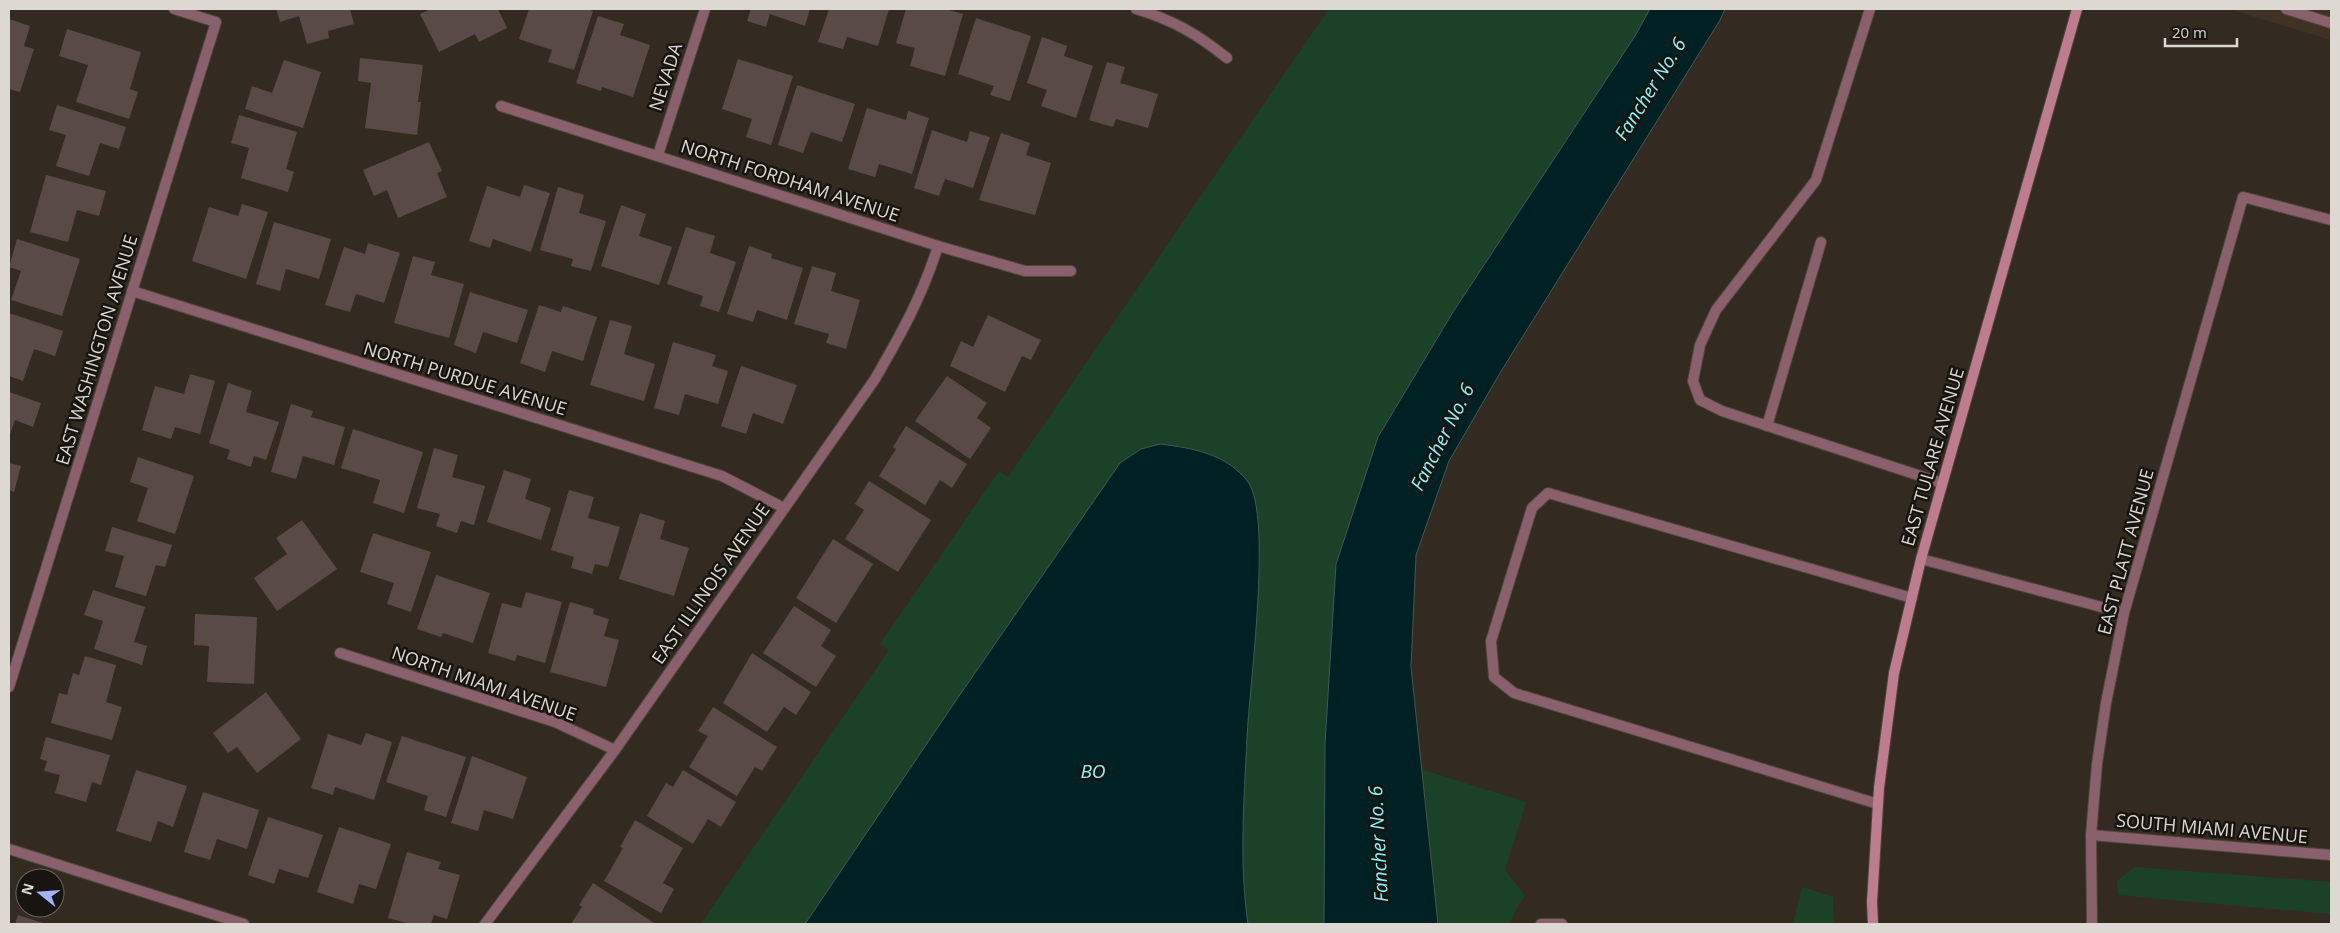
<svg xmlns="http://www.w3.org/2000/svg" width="2340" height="933" viewBox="0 0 2340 933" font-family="'Open Sans',sans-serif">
  <rect width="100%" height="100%" fill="#332b22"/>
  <path fill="#3f3225" d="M2229,9H2331V40Z"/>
  <g fill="#1b4228">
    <path d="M1329,9H1650L1635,36L1453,312L1378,437L1336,564L1325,744L1324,924H701L889,650L880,644L999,471L1008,477Z"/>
    <path d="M1423,770L1526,802L1505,870L1525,896L1517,907L1510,924H1438Z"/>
    <path d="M2134,867L2331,882V914L2118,895L2117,881Z"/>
    <path d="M1802,887L1833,897L1834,924H1793Z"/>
  </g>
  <g fill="#002123" stroke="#425858">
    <path d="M1650,9H1725L1720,20L1500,373L1449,461L1416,555L1411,667L1438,924H1324L1325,744L1336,564L1378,437L1453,312L1635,36Z"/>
    <path d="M1160,444C1193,448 1227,454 1248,482C1273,517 1249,689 1247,738C1244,800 1239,863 1248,924H805L959,696L1120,463L1141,449Z"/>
  </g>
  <g fill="#594a47">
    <path d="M276,9H350L354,24L328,31L329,38L307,44L299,16L280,22Z"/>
    <path d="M431,9H498L507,28L479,42L475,34L439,52L420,14Z"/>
    <path d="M529,9H587L593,11L574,70L548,62L552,50L519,39Z"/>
    <path d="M751,9H810L805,26L770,14L766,27L747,21Z"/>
    <path d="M829,9H889L878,46L847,37L843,49L818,42Z"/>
    <path d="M906,9H946L963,14L945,76L910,66L915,48L896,43Z"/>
    <path d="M598,16L624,24L620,35L650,45L633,97L602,87L601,91L576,83Z"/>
    <path d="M976,18L1031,36L1010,101L990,95L994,86L958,74Z"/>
    <path d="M9,19L30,26L24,46L34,49L20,92L9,89Z"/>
    <path d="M67,29L141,52L130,89L138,92L129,119L76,102L88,65L59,56Z"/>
    <path d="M1042,37L1067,46L1064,56L1093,66L1076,118L1041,106L1047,90L1027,83Z"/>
    <path d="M360,58L423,65L418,102H421L417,135L365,128L371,83L358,81Z"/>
    <path d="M738,59L793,76L771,145L746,137L752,119L722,109Z"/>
    <path d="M284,60L321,72L303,128L245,109L252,86L272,93Z"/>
    <path d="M1107,62L1125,67L1120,83L1158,94L1148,128L1116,119L1113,127L1089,120Z"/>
    <path d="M797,85L855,104L842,142L811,132L803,153L778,145Z"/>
    <path d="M57,105L126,127L119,149L100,143L89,176L56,166L66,135L49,130Z"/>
    <path d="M867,108L906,120L908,111L929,118L912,174L879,164L875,177L848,169Z"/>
    <path d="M239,115L297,132L286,169L294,172L288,192L241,178L249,148L231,143Z"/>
    <path d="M932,130L967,142L970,131L990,137L973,188L945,179L939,196L914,188Z"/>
    <path d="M1001,133L1030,143L1026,155L1051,163L1035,215L979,200Z"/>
    <path d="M429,142L442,171L437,173L447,197L398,218L387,190L374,196L363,170Z"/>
    <path d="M46,175L106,191L99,216L77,210L68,242L30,232Z"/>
    <path d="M524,185L550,193L531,252L493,239L490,248L469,241L487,186L520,197Z"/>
    <path d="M558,187L584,195L579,213L606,221L591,271L571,266L573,259L540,250Z"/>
    <path d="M242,204L268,212L246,279L192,261L209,207L238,216Z"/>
    <path d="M621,205L646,214L639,236L672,247L659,285L601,266Z"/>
    <path d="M274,222L331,239L319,279L286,269L280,291L256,284Z"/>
    <path d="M686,227L715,236L710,253L736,262L719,312L700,306L703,296L667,284Z"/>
    <path d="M17,239L80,259L62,316L11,300L21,271L9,267Z"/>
    <path d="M368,243L400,253L384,303L356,294L350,312L325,305L344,247L365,254Z"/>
    <path d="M749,246L772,254L771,258L803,268L787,320L757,310L753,322L727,314Z"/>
    <path d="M413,256L435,262L431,275L464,284L449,338L394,323Z"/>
    <path d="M812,266L836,273L831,291L860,300L846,349L826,343L829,334L794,324Z"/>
    <path d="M470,292L528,310L517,343L483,332L476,353L454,345Z"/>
    <path d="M539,305L561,312L563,306L597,317L583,361L552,351L545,372L520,363Z"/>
    <path d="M9,313L63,331L55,356L34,349L23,381L9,376Z"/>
    <path d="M988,315L1041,340L1031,360L1022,356L1005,392L950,366L961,341L973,347Z"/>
    <path d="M610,320L632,326L624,354L655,364L644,401L590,385Z"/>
    <path d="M673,342L716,355L712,366L728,371L718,404L685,394L679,415L654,408Z"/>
    <path d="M741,366L797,385L783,424L753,413L746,434L721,426Z"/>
    <path d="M190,374L215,381L200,434L175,427L171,439L142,430L155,386L184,394Z"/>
    <path d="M947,376L987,403L977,418L991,428L970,459L915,421Z"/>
    <path d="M228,383L252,391L246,412L279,422L266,460L254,456L251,467L227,459L230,450L209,443Z"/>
    <path d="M9,392L41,403L33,427L15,420L9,437Z"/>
    <path d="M291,404L313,411L311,417L345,427L334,465L303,456L296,479L271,472Z"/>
    <path d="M906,426L967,464L952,488L940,480L925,505L879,476L896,449L893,447Z"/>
    <path d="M353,429L423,452L404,513L373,503L380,480L341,468Z"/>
    <path d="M434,448L458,455L452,477L485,486L474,525L461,521L457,533L436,526L440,514L417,508Z"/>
    <path d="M138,457L194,476L175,534L137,521L148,488L130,482Z"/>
    <path d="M9,463L21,466L14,492L9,490Z"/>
    <path d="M504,470L531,479L525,499L551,508L541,540L487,522Z"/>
    <path d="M869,481L931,520L898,572L845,539L864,510L855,504Z"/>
    <path d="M569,490L594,497L588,518L620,527L608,567L595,564L592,574L571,568L574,557L551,550Z"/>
    <path d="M640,513L665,521L660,539L689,548L674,596L619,579Z"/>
    <path d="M302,520L337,569L277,611L254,578L287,554L276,538Z"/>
    <path d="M112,527L172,545L165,567L156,565L146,596L115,587L124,556L105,551Z"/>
    <path d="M373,533L431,552L411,612L387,604L394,583L360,572Z"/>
    <path d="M833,539L873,564L836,623L796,598Z"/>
    <path d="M436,575L490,593L473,643L443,633L441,637L417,629Z"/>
    <path d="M93,590L145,607L134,642L147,646L142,665L94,649L103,621L84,615Z"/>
    <path d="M526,592L562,602L545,663L517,655L515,661L488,653L502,603L521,608Z"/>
    <path d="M570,602L594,609L593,614L609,619L604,636L619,640L606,687L550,672Z"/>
    <path d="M794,606L831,630L821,646L836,656L816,687L763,653Z"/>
    <path d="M195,614L257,617L254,684L207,682L209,646L194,645Z"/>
    <path d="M752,653L811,692L796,715L784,707L767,732L723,703Z"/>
    <path d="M85,656L116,665L106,702L122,707L112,740L51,723L59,693L67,695L73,673L79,675Z"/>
    <path d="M266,692L301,739L257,773L237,747L228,753L213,733Z"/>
    <path d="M713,707L777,747L762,771L755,767L737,796L689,767L708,736L698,731Z"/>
    <path d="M366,733L392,742L374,800L335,787L333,795L311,788L328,734L361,745Z"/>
    <path d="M402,736L466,757L446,817L424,810L428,796L386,782Z"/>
    <path d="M46,737L110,755L101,785L92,782L86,802L55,793L60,775L44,771L47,761L40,759Z"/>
    <path d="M472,756L527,777L513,819L484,810L478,831L451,823Z"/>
    <path d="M136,770L187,786L173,827L158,821L151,842L116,831Z"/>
    <path d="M683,770L736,802L721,827L708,819L693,844L647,816L666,783L673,787Z"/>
    <path d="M203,792L259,810L247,849L217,839L210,860L184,852Z"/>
    <path d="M268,817L323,835L308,878L279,869L274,884L248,875Z"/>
    <path d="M635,820L683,848L663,883L674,889L661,913L604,881L623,848L620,847Z"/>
    <path d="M339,827L391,844L376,889L359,884L353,904L317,892Z"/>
    <path d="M407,852L441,862L438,869L460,875L447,919L434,915L431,924H410L388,918Z"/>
    <path d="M593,883L654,923V924H571L582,907L579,905Z"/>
    <path d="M18,915L43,923V924H15Z"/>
  </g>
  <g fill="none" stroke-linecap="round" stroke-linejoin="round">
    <defs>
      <g id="lane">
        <path d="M2286,9L2331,23"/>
        <path d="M1767,426L1821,242"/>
      </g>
      <g id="street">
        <path d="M1136,9C1173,20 1197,34 1227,58"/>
        <path d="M1870,9L1816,180L1716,310L1700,345L1693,381L1700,400L1722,411L1942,483"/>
        <path d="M501,106L938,246L1025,271H1071"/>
        <path d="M658,155L705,9"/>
        <path d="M132,291L722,476L784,508"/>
        <path d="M1921,559L2124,613"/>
        <path d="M340,653L555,722L615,750"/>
        <path d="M9,687L216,22L174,9"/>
        <path d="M1878,804L1514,693L1494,677L1491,641L1532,508L1548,493L1912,598"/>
        <path d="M2091,835L2331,855"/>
        <path d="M9,849L244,924"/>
        <path d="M485,924L615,750L875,379C901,334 922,297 938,246"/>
        <path d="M1541,924H1562"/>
        <path d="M2092,924L2091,835L2097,764L2106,703L2124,613L2243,197L2331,220"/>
      </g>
      <path id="secondary" d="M1873,924L1872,902L1879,788L1894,673L1921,559L2077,9"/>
    </defs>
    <use href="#lane" stroke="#4e473e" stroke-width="12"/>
    <use href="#street" stroke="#4e473e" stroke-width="12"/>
    <use href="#secondary" stroke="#4e473e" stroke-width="12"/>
    <use href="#lane" stroke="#8a606c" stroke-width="10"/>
    <use href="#street" stroke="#8a606c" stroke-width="10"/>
    <use href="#secondary" stroke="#be7c8f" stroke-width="10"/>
  </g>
  <g text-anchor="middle" stroke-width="5" stroke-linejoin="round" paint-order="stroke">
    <g font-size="18" fill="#ddd8d2" stroke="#181410">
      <text transform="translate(666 77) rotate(-72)" y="6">NEVADA</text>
      <text transform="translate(790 181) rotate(18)" y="6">NORTH FORDHAM AVENUE</text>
      <text transform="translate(97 350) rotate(-73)" y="6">EAST WASHINGTON AVENUE</text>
      <text transform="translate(465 379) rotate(17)" y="6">NORTH PURDUE AVENUE</text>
      <text transform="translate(1933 457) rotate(-74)" y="6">EAST TULARE AVENUE</text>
      <text transform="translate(2126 552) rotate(-75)" y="6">EAST PLATT AVENUE</text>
      <text transform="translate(711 584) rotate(-55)" y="6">EAST ILLINOIS AVENUE</text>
      <text transform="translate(484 684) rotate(19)" y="6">NORTH MIAMI AVENUE</text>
      <text transform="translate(2212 829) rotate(5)" y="6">SOUTH MIAMI AVENUE</text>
    </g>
    <g font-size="19" font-style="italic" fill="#8cf4f8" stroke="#181410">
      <text transform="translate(1650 89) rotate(-58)" y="7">Fancher No. 6</text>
      <text transform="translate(1442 437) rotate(-63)" y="7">Fancher No. 6</text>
      <text x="1093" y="778">BO</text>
      <text transform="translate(1378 844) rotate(-93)" y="7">Fancher No. 6</text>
    </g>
  </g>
  <rect width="2340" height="933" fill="none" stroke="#ddd8d2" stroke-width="20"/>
  <g transform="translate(40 893) rotate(287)"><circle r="24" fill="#181410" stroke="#67625e"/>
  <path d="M0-4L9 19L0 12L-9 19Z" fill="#a7b1fc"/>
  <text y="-8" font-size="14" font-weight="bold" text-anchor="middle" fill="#ddd8d2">N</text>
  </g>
  <path d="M2165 38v8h72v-8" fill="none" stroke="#ddd8d2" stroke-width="2.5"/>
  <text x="2172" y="38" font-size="15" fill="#ddd8d2" stroke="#181410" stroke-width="4" paint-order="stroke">20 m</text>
</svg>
